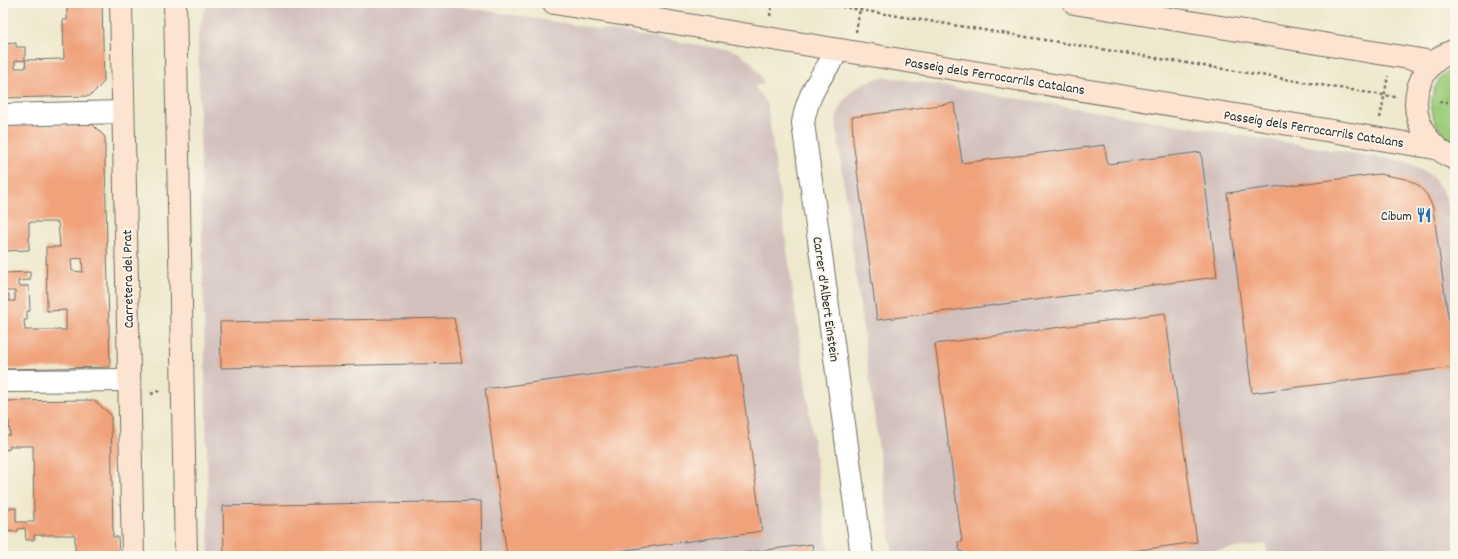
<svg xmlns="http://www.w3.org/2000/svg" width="1458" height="559" viewBox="0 0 1458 559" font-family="Dekko,sans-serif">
  <rect width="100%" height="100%" fill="#fbf7ec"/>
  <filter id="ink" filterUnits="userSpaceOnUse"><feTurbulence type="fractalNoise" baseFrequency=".025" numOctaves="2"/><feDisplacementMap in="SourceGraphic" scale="8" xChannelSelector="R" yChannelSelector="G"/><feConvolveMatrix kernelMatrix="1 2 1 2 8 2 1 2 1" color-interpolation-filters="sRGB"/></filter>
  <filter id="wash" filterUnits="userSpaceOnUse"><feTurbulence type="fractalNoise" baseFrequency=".012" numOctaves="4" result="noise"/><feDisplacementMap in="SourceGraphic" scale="16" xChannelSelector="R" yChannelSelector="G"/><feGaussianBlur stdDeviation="0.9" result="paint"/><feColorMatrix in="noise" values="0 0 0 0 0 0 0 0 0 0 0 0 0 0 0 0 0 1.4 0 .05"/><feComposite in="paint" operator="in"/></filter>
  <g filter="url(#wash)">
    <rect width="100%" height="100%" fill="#eee8cc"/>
    <g fill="#d1c0bc">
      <path d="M209,3H438L730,50L738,52L751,62L760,74L764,84L754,86L767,103L829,556H209L198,37L203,14Z"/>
      <path d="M887,77L1380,158L1398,160L1408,163L1426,172L1434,179L1442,190L1447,200L1451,215L1455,244V556H1268L1266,544L1173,556H893L836,126L837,116L843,101L853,90L865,82L879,78Z"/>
    </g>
    <path fill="#9dcc7b" stroke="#647c53" d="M1454,66H1455V143C1425,125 1423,85 1454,66Z"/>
    <g id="blocks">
      <g fill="#f0a27a" fill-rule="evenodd">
        <path d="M67,3H102L104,82L90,96L3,98V44L16,43V47H25V60L15,61V68H26L25,60L64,59L63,20H67Z"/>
        <path d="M954,103L962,163L1105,145L1107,164L1201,152L1217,277L877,320L853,140L852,117Z"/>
        <path d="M92,124L105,137V163L110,367L3,369V273L30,272V280L18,281V286H29L30,311H27V320H24L25,330H66V310L47,311L46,247H60L58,222H29V250L3,251V126ZM82,258L83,272L72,271L71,259ZM5,291H15V301H9V294H6Z"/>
        <path d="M1379,174L1406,179L1418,185L1427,195L1433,208L1455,367L1252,393L1227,193Z"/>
        <path d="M1165,313L1197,542L1096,556H964L963,552L960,551L959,549L958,542H962L935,344Z"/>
        <path d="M454,318L462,363L221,368L220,322Z"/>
        <path d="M738,355L762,531L583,556H507L485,389Z"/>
        <path d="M94,400L111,415L113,537H118L119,556H75V535H34V540H26L25,528L18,529L17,532L3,531V508H16V522H34L33,446H9L10,449L3,450V435H10L9,421H3V401Z"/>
        <path d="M3,478H5L4,505H3Z"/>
        <path d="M481,501L482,556H224L223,506Z"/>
        <path d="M812,544L814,556H727V555Z"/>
      </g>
    </g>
  </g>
  <g filter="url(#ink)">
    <use href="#blocks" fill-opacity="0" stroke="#6f6d63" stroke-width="1"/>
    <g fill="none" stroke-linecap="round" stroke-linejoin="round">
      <defs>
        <g id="street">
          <path d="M839,50C823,73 807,94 803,123L862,556"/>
          <path d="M3,115L123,112"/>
          <path d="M3,381L129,380"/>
        </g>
        <g id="secondary">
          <path d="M121,3L133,556"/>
          <path d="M175,3L186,556"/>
          <path d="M554,3L1435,148"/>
          <path d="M1074,3L1433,62"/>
          <path d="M1455,50C1402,70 1404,137 1455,159"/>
        </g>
      </defs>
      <use href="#street" stroke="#6f6d63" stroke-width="24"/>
      <use href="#secondary" stroke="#6f6d63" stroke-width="24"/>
      <g stroke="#6f6d63" stroke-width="2.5" stroke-dasharray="3 3" stroke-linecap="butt">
        <path d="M818,3L1395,97"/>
        <path d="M770,16L772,3"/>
        <path d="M856,32L861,3"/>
        <path d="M1439,102H1455"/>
        <path d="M1380,118L1388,76"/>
        <path d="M151,394L161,390"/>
      </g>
      <use href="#street" stroke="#fff" stroke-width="22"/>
      <use href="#secondary" stroke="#fde4d1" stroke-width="22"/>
    </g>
  </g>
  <defs>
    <symbol id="restaurant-bare" viewBox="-9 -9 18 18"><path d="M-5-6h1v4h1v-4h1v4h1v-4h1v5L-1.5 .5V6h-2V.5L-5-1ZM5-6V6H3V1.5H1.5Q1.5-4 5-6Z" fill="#1f6fb2" stroke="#fbf7ec" stroke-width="2.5" paint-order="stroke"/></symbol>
  </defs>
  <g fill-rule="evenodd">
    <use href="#restaurant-bare" x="1413" y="204" width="22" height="22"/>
  </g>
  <g text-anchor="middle" stroke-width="3.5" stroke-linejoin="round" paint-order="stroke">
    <g font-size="14" fill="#2b2b2b" stroke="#fbf7ec">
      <text transform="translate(995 75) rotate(9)" y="5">Passeig dels Ferrocarrils Catalans</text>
      <text transform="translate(1314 128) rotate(9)" y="5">Passeig dels Ferrocarrils Catalans</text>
      <text transform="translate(127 279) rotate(-91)" y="5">Carretera del Prat</text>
      <text transform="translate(827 299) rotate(82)" y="5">Carrer d'Albert Einstein</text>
    </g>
    <g font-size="14" fill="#2b2b2b" stroke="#fbf7ec" text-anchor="end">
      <text x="1412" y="220">Cibum</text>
    </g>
  </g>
  <rect width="1458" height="559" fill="none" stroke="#fbf7ec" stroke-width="16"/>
</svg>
